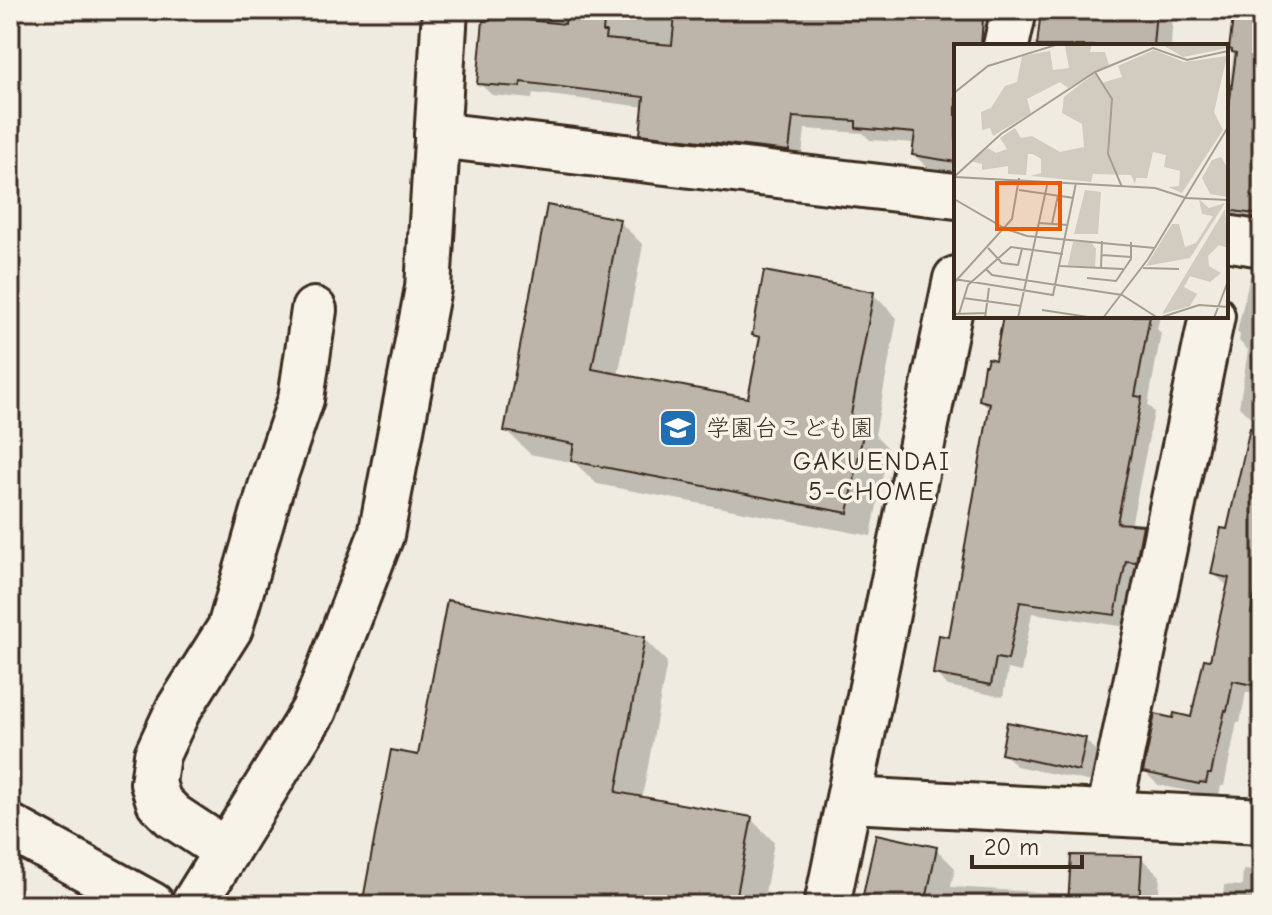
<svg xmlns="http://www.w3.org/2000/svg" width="1272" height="915" viewBox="0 0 1272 915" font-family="'Comic Neue','Klee One',sans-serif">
  <rect width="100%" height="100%" fill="#efebe0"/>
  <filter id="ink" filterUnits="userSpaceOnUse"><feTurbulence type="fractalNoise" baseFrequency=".0125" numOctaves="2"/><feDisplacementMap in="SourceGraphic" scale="16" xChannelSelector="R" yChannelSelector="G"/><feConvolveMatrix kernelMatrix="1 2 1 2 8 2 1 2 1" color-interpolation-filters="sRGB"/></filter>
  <g filter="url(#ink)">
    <g fill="#0003">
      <path d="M486,10H983L982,20L995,33V46H956V171L927,167L914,155L915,143L870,140L863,133L805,129L801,163L655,146L642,133L645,107L533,93L532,99L492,95L479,83Z"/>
      <path d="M1043,10H1173L1171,46H1034L1035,42H1040Z"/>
      <path d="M1236,10H1262V225L1226,220V110L1234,51Z"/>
      <path d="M619,221L643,245L618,376L750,400L761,342L754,335L873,294L897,318L875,435L888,448L871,536L597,484L575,463L530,454L506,430Z"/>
      <path d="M1259,270H1262V696L1246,692L1240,723L1237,722L1224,786H1221L1219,795L1212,794V796L1158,785L1145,772L1175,720L1192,719L1212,663L1229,587L1214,574L1228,532L1254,420L1239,407L1248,350L1239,341L1240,335L1237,332L1250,276L1257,277Z"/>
      <path d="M1005,316H1160L1157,329L1161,333L1148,405L1154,412L1131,526L1142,527L1155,540L1127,627L1032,613L1021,672L1008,669L1003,697L948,686L935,673L950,639L991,410L981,400L997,362Z"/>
      <path d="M644,639L667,662L642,799L751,819L774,842L763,905H365L420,757Z"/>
      <path d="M1085,740L1098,753L1092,782L1016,766L1003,753Z"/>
      <path d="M936,849L955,868L951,887L1071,894L1141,858L1160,876L1158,905H863Z"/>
      <path d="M1243,870L1262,871V905H1223L1224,885L1242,886Z"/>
    </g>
    <g fill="#bdb5aa" stroke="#3b2a1e" stroke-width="2">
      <path d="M566,10H605L603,32H606L605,39L672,45L675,15L707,17L708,10H970L969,18H983L981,46H956V162L912,155L915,133L856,128V121L793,117L789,151L640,134L644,97L521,82L520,87L477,84L483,21H486L487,16L565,24Z"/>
      <path d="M1041,10H1156L1153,46H1037Z"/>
      <path d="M1234,10H1262V215L1226,210V130L1236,53L1232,52V50L1229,49Z"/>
      <path d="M547,205L620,219L592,369L748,398L760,337L752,335L764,271L874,292L850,420L865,423L848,513L571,461L574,444L504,431Z"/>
      <path d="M1003,316H1150L1135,396L1142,397L1117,523L1143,525L1136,562L1126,561L1115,615L1020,602L1008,660L996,658L991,685L933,674L939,635L949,637L990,403L979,400L984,365H986L988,358L995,360Z"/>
      <path d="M1250,428L1262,430V561L1251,613L1262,616V687L1233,681L1227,711L1225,710L1211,774H1208L1206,783L1200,782L1199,784L1143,772L1155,714L1173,718L1174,713L1191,717L1204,659L1210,660L1229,578L1211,574L1221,528L1227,529Z"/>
      <path d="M447,600L645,637L616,792L752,817L735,905H362L391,750L418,755Z"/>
      <path d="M1007,722L1086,738L1079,771L1001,754Z"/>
      <path d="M876,834L937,847L925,905H861Z"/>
      <path d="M1071,855L1142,856L1139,905H1068Z"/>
    </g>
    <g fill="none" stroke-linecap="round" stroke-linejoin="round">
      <defs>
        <g id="minor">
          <path d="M1006,46L1014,10"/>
          <path d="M437,135L956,196"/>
          <path d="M1226,238L1262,244"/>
          <path d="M849,800L1262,821"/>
          <path d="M1109,813L1212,316"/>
          <path d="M10,827L152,905"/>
          <path d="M226,851L173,816L159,802L153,783L157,755L178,710L230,628L271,487L301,399L314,310"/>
          <path d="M193,905L314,710L381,535L428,288L445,10"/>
          <path d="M827,905L956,279"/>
        </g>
      </defs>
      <use href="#minor" stroke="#3b2a1e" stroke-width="50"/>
      <use href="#minor" stroke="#f7f3e8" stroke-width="44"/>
    </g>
  </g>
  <defs>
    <symbol id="school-square" viewBox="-11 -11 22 22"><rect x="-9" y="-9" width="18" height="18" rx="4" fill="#1f6fb2" stroke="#f7f3e8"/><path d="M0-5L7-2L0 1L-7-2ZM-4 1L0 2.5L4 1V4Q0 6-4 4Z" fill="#fff"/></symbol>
  </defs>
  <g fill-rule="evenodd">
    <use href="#school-square" x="656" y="406" width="44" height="44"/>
  </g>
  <g text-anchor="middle" stroke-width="7" stroke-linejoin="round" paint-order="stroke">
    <g font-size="24" fill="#3b2a1e" stroke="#f7f3e8" text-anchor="start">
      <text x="706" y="436">学園台こども園</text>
    </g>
    <g font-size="26" letter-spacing="2" fill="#3b2a1e" stroke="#f7f3e8">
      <text x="872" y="470">GAKUENDAI<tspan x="872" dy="30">5-CHOME</tspan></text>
    </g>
  </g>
  <g transform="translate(954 44)">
    <rect width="274" height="274" fill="#efebe0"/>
    <path d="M138,0L136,8H151L155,21L114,44L106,38L73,55L77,69L39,92L36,84L28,86L27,68L37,64L51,42L63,38L68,12L96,7L99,26L115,24L111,2ZM207,0H274V4L229,13ZM200,6L230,18L273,12L260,68L269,86L228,149L214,143L225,142L226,127L210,123L212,111L199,108L193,134H182L181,140L177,131L139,130L137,138L77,132L87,129V115L79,110H74L72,131L54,130V122L28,126V120L16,117L34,104L42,109L53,105L46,94L61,84L67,94L78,92L106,108L130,103L128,80L108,69L110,53L141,29L147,39L168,33L164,22ZM267,113L274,125V153L256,150L248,134L258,116ZM131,146L147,148L144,190H120ZM245,155L255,164L271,159L236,214L192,222L218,180H225L231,203L242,199L259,172L248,170ZM271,165L274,204L265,201L254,212L255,222L267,229L256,238L236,232L230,243L243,250L236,262L208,270ZM119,198H137L142,205L141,223L114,221Z" fill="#d1cbc0"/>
    <path fill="none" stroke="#a79e92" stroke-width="2" d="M141,28L158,55L154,110L168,143M0,49L34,22L105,0M0,133L47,90L141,28L199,4L233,16L274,7M1,133L201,144L232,154L274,156M65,146L120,154M0,155L52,185L73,192L201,204M85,179L114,181M98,180L104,151M34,204L48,219L64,221L68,205M148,211L177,213M106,222L169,225M147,224L148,197M189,224L225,225M32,225L38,231L168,251L204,274M133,234L162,237L177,215V198M0,235L99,251L122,139M0,239L58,175L65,134M9,254L67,262M88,266L141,274M0,270L32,269M5,270L14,241L57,203L109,210M31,274L35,244M64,274L94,137M149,274L194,215L274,83M205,274L245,261L274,263M260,274L274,237"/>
    <path fill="#e8590c" fill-opacity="0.15" stroke="#e8590c" stroke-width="4" d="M43,139H106V185H43Z"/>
    <rect width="274" height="274" fill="none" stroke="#3b2a1e" stroke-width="4"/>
  </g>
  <rect width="1272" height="915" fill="none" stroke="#f7f3e8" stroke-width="40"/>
  <rect x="20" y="20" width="1232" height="875" fill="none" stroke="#3b2a1e" stroke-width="3" filter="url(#ink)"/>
  <path d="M972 855v12h110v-12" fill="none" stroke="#3b2a1e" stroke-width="4"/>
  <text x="984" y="855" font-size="24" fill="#3b2a1e" stroke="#f7f3e8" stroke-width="6" paint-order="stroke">20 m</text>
</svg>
